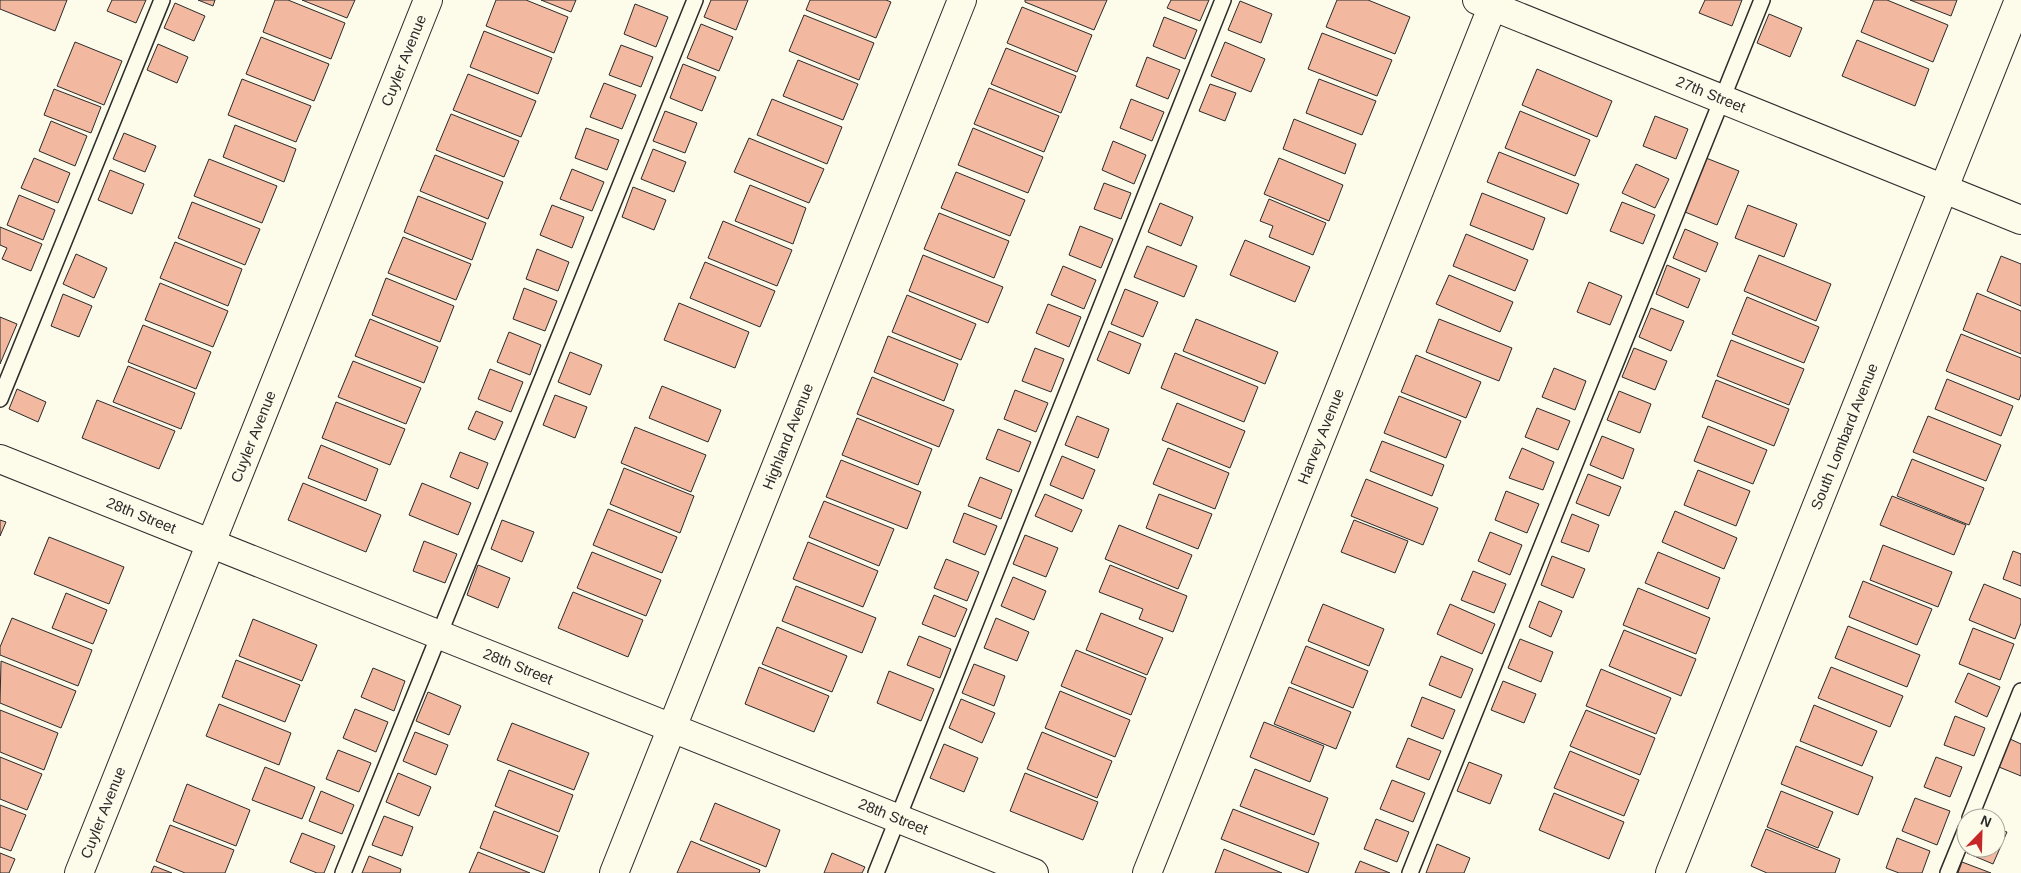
<svg xmlns="http://www.w3.org/2000/svg" width="2021" height="873" viewBox="0 0 2021 873" font-family="Arial,sans-serif">
  <rect width="100%" height="100%" fill="#fdfbea"/>
  <g fill="#f2b8a0" stroke="#2b2b2b">
    <path d="M0,0H67L55,31L0,9Z"/>
    <path d="M112,0H146L136,23L107,11Z"/>
    <path d="M198,0H215L213,6Z"/>
    <path d="M275,0H288L345,23L331,59L263,32Z"/>
    <path d="M302,0H355L347,18Z"/>
    <path d="M496,0H526L568,17L554,53L486,26Z"/>
    <path d="M541,0H576L571,12Z"/>
    <path d="M711,0H748L736,30L704,17Z"/>
    <path d="M810,0H886L891,2L876,38L806,10Z"/>
    <path d="M1025,0H1107L1094,30L1025,2Z"/>
    <path d="M1171,0H1209L1200,21L1167,8Z"/>
    <path d="M1337,0H1368L1410,17L1395,54L1326,27Z"/>
    <path d="M1705,0H1742L1732,26L1699,13Z"/>
    <path d="M1874,0H1887L1948,25L1933,62L1861,32Z"/>
    <path d="M1910,0H1957L1951,16Z"/>
    <path d="M1240,1L1272,14L1261,43L1228,30Z"/>
    <path d="M175,3L205,16L194,41L164,28Z"/>
    <path d="M635,4L668,17L656,47L624,34Z"/>
    <path d="M1022,7L1092,35L1077,72L1007,43Z"/>
    <path d="M1769,14L1802,28L1790,57L1757,43Z"/>
    <path d="M804,15L874,43L859,80L789,51Z"/>
    <path d="M1164,17L1197,30L1185,59L1153,46Z"/>
    <path d="M701,24L733,37L719,71L687,58Z"/>
    <path d="M484,31L552,58L538,94L470,67Z"/>
    <path d="M1322,33L1392,60L1377,96L1308,69Z"/>
    <path d="M261,37L329,64L314,101L246,74Z"/>
    <path d="M1857,40L1929,69L1915,106L1842,76Z"/>
    <path d="M75,42L122,61L104,105L57,86Z"/>
    <path d="M1225,42L1265,59L1251,92L1211,76Z"/>
    <path d="M158,44L188,57L177,83L147,70Z"/>
    <path d="M621,45L653,57L641,87L609,75Z"/>
    <path d="M1006,48L1076,76L1061,113L991,84Z"/>
    <path d="M1147,57L1180,70L1168,99L1136,86Z"/>
    <path d="M798,60L858,84L843,120L783,96Z"/>
    <path d="M683,64L716,77L702,111L670,98Z"/>
    <path d="M1537,69L1612,101L1597,137L1522,105Z"/>
    <path d="M468,74L536,101L521,137L453,110Z"/>
    <path d="M242,79L311,106L296,142L228,115Z"/>
    <path d="M1319,79L1376,101L1362,135L1306,113Z"/>
    <path d="M604,83L636,95L622,129L590,117Z"/>
    <path d="M1210,84L1236,93L1225,121L1199,111Z"/>
    <path d="M989,88L1059,116L1044,152L974,124Z"/>
    <path d="M54,89L101,107L91,133L44,115Z"/>
    <path d="M772,99L842,127L827,164L757,135Z"/>
    <path d="M1131,99L1164,112L1152,141L1120,128Z"/>
    <path d="M665,111L697,123L685,153L653,141Z"/>
    <path d="M1520,111L1590,140L1575,176L1505,148Z"/>
    <path d="M451,114L519,141L504,177L436,150Z"/>
    <path d="M1655,116L1688,129L1676,159L1643,146Z"/>
    <path d="M1294,119L1356,144L1345,174L1283,149Z"/>
    <path d="M51,121L87,136L75,166L39,151Z"/>
    <path d="M235,125L296,149L284,182L223,157Z"/>
    <path d="M586,128L619,140L607,170L575,158Z"/>
    <path d="M973,128L1043,157L1028,193L958,165Z"/>
    <path d="M124,133L156,146L145,172L113,159Z"/>
    <path d="M749,138L824,169L809,203L734,172Z"/>
    <path d="M1113,141L1146,155L1134,184L1102,170Z"/>
    <path d="M653,149L686,162L674,192L641,179Z"/>
    <path d="M1499,152L1579,184L1567,214L1487,182Z"/>
    <path d="M435,155L503,182L488,219L420,191Z"/>
    <path d="M34,158L70,173L58,203L21,188Z"/>
    <path d="M1279,158L1343,185L1329,221L1264,194Z"/>
    <path d="M1706,158L1739,171L1717,225L1685,212Z"/>
    <path d="M209,159L277,186L262,223L194,196Z"/>
    <path d="M1636,164L1669,179L1655,208L1622,193Z"/>
    <path d="M572,169L604,182L592,211L560,199Z"/>
    <path d="M110,170L144,184L132,214L98,200Z"/>
    <path d="M956,172L1025,200L1010,236L941,208Z"/>
    <path d="M1104,183L1131,193L1121,219L1094,209Z"/>
    <path d="M750,185L806,208L793,244L735,221Z"/>
    <path d="M633,187L666,200L654,230L622,217Z"/>
    <path d="M1482,193L1545,218L1533,250L1470,225Z"/>
    <path d="M19,195L55,210L43,240L7,225Z"/>
    <path d="M418,196L486,223L472,260L404,232Z"/>
    <path d="M1269,199L1326,223L1313,255L1269,237L1273,226L1260,221Z"/>
    <path d="M192,202L260,229L245,265L178,238Z"/>
    <path d="M1622,202L1655,215L1643,244L1610,231Z"/>
    <path d="M1160,203L1193,217L1181,246L1148,232Z"/>
    <path d="M552,205L584,217L572,248L540,235Z"/>
    <path d="M1748,205L1797,224L1784,257L1735,238Z"/>
    <path d="M939,213L1009,241L994,278L924,249Z"/>
    <path d="M723,221L792,250L777,286L708,258Z"/>
    <path d="M1080,226L1113,239L1101,268L1069,255Z"/>
    <path d="M0,227L42,244L31,271L2,259L7,248L0,245Z"/>
    <path d="M1685,229L1718,243L1706,272L1673,258Z"/>
    <path d="M1466,234L1528,260L1515,291L1453,266Z"/>
    <path d="M403,237L471,264L456,300L388,273Z"/>
    <path d="M1245,240L1310,267L1295,302L1230,275Z"/>
    <path d="M175,242L242,269L228,306L160,278Z"/>
    <path d="M1147,246L1197,266L1184,297L1134,277Z"/>
    <path d="M537,249L569,262L558,291L526,279Z"/>
    <path d="M76,254L107,268L94,298L63,284Z"/>
    <path d="M923,255L1003,287L988,323L909,291Z"/>
    <path d="M1759,255L1831,284L1816,321L1744,291Z"/>
    <path d="M2001,256L2021,264V306L1987,291Z"/>
    <path d="M705,262L775,291L760,327L690,298Z"/>
    <path d="M1667,265L1700,279L1688,308L1656,294Z"/>
    <path d="M1063,266L1096,280L1084,309L1051,295Z"/>
    <path d="M1449,275L1513,302L1500,332L1436,304Z"/>
    <path d="M386,278L454,306L440,342L372,315Z"/>
    <path d="M1589,282L1622,296L1610,325L1577,312Z"/>
    <path d="M160,283L228,311L213,347L145,320Z"/>
    <path d="M524,288L557,301L545,331L513,319Z"/>
    <path d="M1125,289L1158,302L1143,337L1111,324Z"/>
    <path d="M1977,293L2021,311V354L1963,330Z"/>
    <path d="M63,294L92,306L79,337L51,326Z"/>
    <path d="M907,295L976,324L961,360L892,332Z"/>
    <path d="M1747,297L1819,327L1804,363L1732,334Z"/>
    <path d="M679,303L749,332L735,368L664,340Z"/>
    <path d="M1048,304L1081,317L1069,347L1036,333Z"/>
    <path d="M1651,308L1684,321L1671,351L1639,337Z"/>
    <path d="M0,317L17,324L0,364Z"/>
    <path d="M370,319L438,347L424,383L355,356Z"/>
    <path d="M1196,319L1278,352L1265,384L1183,351Z"/>
    <path d="M1439,319L1512,348L1499,381L1426,352Z"/>
    <path d="M143,325L211,352L196,389L128,362Z"/>
    <path d="M1109,331L1141,344L1129,374L1097,360Z"/>
    <path d="M509,332L541,345L530,375L497,362Z"/>
    <path d="M1961,334L2021,358V394L2019,400L1946,371Z"/>
    <path d="M888,336L958,364L944,401L874,372Z"/>
    <path d="M1731,340L1804,369L1789,405L1717,376Z"/>
    <path d="M1035,348L1064,359L1051,392L1022,381Z"/>
    <path d="M1634,348L1667,361L1655,390L1622,377Z"/>
    <path d="M570,352L602,365L590,395L558,382Z"/>
    <path d="M1175,353L1258,387L1244,422L1161,388Z"/>
    <path d="M1416,355L1481,382L1466,418L1401,392Z"/>
    <path d="M353,361L421,388L406,424L338,397Z"/>
    <path d="M128,366L195,393L181,429L113,402Z"/>
    <path d="M1554,368L1586,381L1575,410L1542,397Z"/>
    <path d="M490,369L523,382L511,412L478,399Z"/>
    <path d="M872,377L954,410L939,447L857,414Z"/>
    <path d="M1947,379L2013,406L2001,436L1935,409Z"/>
    <path d="M1716,380L1789,409L1774,446L1702,417Z"/>
    <path d="M662,386L721,410L708,442L649,418Z"/>
    <path d="M17,389L46,402L38,422L9,409Z"/>
    <path d="M1015,390L1048,403L1036,432L1004,419Z"/>
    <path d="M1619,391L1651,404L1640,433L1607,420Z"/>
    <path d="M555,395L587,407L575,438L543,425Z"/>
    <path d="M1399,396L1461,421L1446,458L1384,433Z"/>
    <path d="M97,400L175,431L159,469L82,438Z"/>
    <path d="M336,402L405,429L390,465L322,438Z"/>
    <path d="M1177,403L1245,431L1230,468L1162,440Z"/>
    <path d="M1537,408L1570,421L1558,450L1525,437Z"/>
    <path d="M476,411L503,422L495,440L468,429Z"/>
    <path d="M1077,416L1109,429L1098,458L1065,445Z"/>
    <path d="M1928,416L2001,445L1986,481L1913,452Z"/>
    <path d="M857,418L932,449L918,485L842,455Z"/>
    <path d="M1708,426L1767,450L1753,484L1694,461Z"/>
    <path d="M635,427L706,455L691,492L621,463Z"/>
    <path d="M998,429L1031,442L1019,472L986,459Z"/>
    <path d="M1602,436L1634,449L1623,479L1590,465Z"/>
    <path d="M1382,441L1444,465L1432,496L1370,471Z"/>
    <path d="M321,445L378,469L366,501L308,478Z"/>
    <path d="M1168,448L1229,473L1215,509L1153,484Z"/>
    <path d="M1522,448L1554,462L1543,490L1509,478Z"/>
    <path d="M460,452L488,463L478,489L450,477Z"/>
    <path d="M1062,456L1095,470L1083,499L1050,485Z"/>
    <path d="M1912,459L1984,488L1969,525L1897,496Z"/>
    <path d="M841,460L921,492L907,529L826,497Z"/>
    <path d="M624,468L694,496L680,533L610,504Z"/>
    <path d="M1698,470L1750,491L1736,526L1684,505Z"/>
    <path d="M1588,474L1621,487L1609,516L1576,503Z"/>
    <path d="M980,477L1012,490L1001,519L968,506Z"/>
    <path d="M1366,479L1438,508L1423,545L1351,516Z"/>
    <path d="M303,483L381,515L366,552L288,520Z"/>
    <path d="M422,483L471,503L458,535L409,515Z"/>
    <path d="M1506,491L1539,504L1527,533L1495,520Z"/>
    <path d="M1045,494L1082,510L1072,532L1035,516Z"/>
    <path d="M1159,494L1212,514L1198,549L1146,528Z"/>
    <path d="M1892,496L1966,525L1954,555L1880,525Z"/>
    <path d="M824,501L894,529L879,566L809,537Z"/>
    <path d="M608,509L677,537L662,573L593,545Z"/>
    <path d="M1675,511L1737,538L1724,569L1662,542Z"/>
    <path d="M964,513L997,526L985,555L953,542Z"/>
    <path d="M1572,514L1599,525L1589,552L1561,542Z"/>
    <path d="M0,520L6,522L0,536Z"/>
    <path d="M502,520L534,532L522,562L491,549Z"/>
    <path d="M1354,520L1408,541L1395,573L1341,552Z"/>
    <path d="M1119,525L1192,555L1178,589L1105,559Z"/>
    <path d="M1490,532L1522,545L1510,575L1478,561Z"/>
    <path d="M1025,535L1058,548L1046,577L1013,564Z"/>
    <path d="M49,537L124,567L109,604L34,574Z"/>
    <path d="M424,541L457,554L445,583L413,571Z"/>
    <path d="M808,542L878,571L863,607L793,579Z"/>
    <path d="M1883,545L1952,572L1938,607L1870,580Z"/>
    <path d="M2013,551L2021,554V586L2003,579Z"/>
    <path d="M592,552L661,580L646,616L577,588Z"/>
    <path d="M1658,552L1720,578L1708,609L1645,583Z"/>
    <path d="M1552,556L1585,569L1573,598L1541,585Z"/>
    <path d="M946,559L979,572L967,601L934,588Z"/>
    <path d="M478,565L510,578L498,608L467,595Z"/>
    <path d="M1110,565L1187,596L1173,632L1139,619L1143,609L1099,592Z"/>
    <path d="M1473,571L1506,584L1494,613L1461,600Z"/>
    <path d="M1013,577L1046,591L1034,620L1001,606Z"/>
    <path d="M1863,581L1932,609L1917,645L1849,617Z"/>
    <path d="M1984,584L2021,599V623L2015,639L1969,620Z"/>
    <path d="M796,586L876,618L862,653L782,621Z"/>
    <path d="M1638,588L1710,618L1696,654L1623,625Z"/>
    <path d="M573,592L643,620L628,657L558,628Z"/>
    <path d="M66,593L107,610L93,644L52,628Z"/>
    <path d="M934,595L967,609L955,637L922,624Z"/>
    <path d="M1539,601L1562,611L1551,637L1529,627Z"/>
    <path d="M1323,604L1384,629L1369,666L1308,641Z"/>
    <path d="M1450,604L1495,624L1482,654L1437,634Z"/>
    <path d="M1101,613L1163,638L1147,675L1086,650Z"/>
    <path d="M12,618L92,650L78,686L0,655V647Z"/>
    <path d="M996,618L1029,632L1017,661L984,648Z"/>
    <path d="M253,619L317,645L302,681L239,656Z"/>
    <path d="M1848,626L1920,655L1907,687L1835,658Z"/>
    <path d="M777,627L847,656L832,692L762,664Z"/>
    <path d="M1973,628L2014,644L2000,680L1959,664Z"/>
    <path d="M1624,630L1696,659L1681,696L1609,666Z"/>
    <path d="M919,636L951,649L940,678L907,665Z"/>
    <path d="M1520,639L1553,652L1541,682L1508,668Z"/>
    <path d="M1306,646L1368,671L1353,708L1291,683Z"/>
    <path d="M1076,650L1146,678L1131,715L1061,686Z"/>
    <path d="M1441,656L1473,669L1461,698L1429,685Z"/>
    <path d="M236,660L300,685L285,722L222,697Z"/>
    <path d="M1,661L76,691L61,728L0,703Z"/>
    <path d="M974,664L1005,676L994,706L962,693Z"/>
    <path d="M759,667L829,696L814,732L745,704Z"/>
    <path d="M1831,667L1903,696L1890,727L1818,698Z"/>
    <path d="M373,668L405,681L394,711L361,697Z"/>
    <path d="M1601,669L1671,698L1656,734L1586,706Z"/>
    <path d="M889,671L934,689L921,721L877,703Z"/>
    <path d="M1968,673L2000,687L1987,717L1955,702Z"/>
    <path d="M1503,681L1536,694L1524,723L1491,710Z"/>
    <path d="M1289,687L1351,712L1336,749L1274,724Z"/>
    <path d="M1060,691L1130,720L1115,757L1045,728Z"/>
    <path d="M428,692L461,706L449,735L416,721Z"/>
    <path d="M1422,697L1455,710L1443,739L1411,726Z"/>
    <path d="M961,699L995,713L982,743L949,728Z"/>
    <path d="M219,704L291,733L279,765L206,736Z"/>
    <path d="M1814,705L1877,731L1862,766L1800,741Z"/>
    <path d="M355,709L388,722L376,752L343,738Z"/>
    <path d="M0,710L58,733L44,770L0,752Z"/>
    <path d="M1586,710L1655,738L1640,775L1570,746Z"/>
    <path d="M1955,716L1985,728L1974,756L1944,745Z"/>
    <path d="M1264,722L1324,746L1310,782L1250,757Z"/>
    <path d="M512,723L589,753L574,790L497,760Z"/>
    <path d="M415,732L448,745L436,775L403,761Z"/>
    <path d="M1042,732L1112,761L1097,798L1027,769Z"/>
    <path d="M1408,738L1441,751L1429,780L1396,767Z"/>
    <path d="M2010,739L2021,744V776L1999,767Z"/>
    <path d="M944,744L978,758L964,792L930,778Z"/>
    <path d="M1796,746L1873,777L1858,815L1781,784Z"/>
    <path d="M338,750L371,763L359,792L326,779Z"/>
    <path d="M1570,751L1639,780L1624,816L1554,788Z"/>
    <path d="M0,757L42,774L27,810L0,799Z"/>
    <path d="M1936,757L1962,767L1950,797L1924,787Z"/>
    <path d="M1469,762L1502,775L1490,804L1457,791Z"/>
    <path d="M265,767L315,787L302,819L252,800Z"/>
    <path d="M1255,769L1328,798L1314,835L1240,806Z"/>
    <path d="M509,770L573,795L559,832L495,806Z"/>
    <path d="M398,773L431,787L419,816L386,802Z"/>
    <path d="M1025,773L1098,802L1083,840L1010,811Z"/>
    <path d="M1392,780L1425,793L1413,822L1380,809Z"/>
    <path d="M187,784L250,810L236,846L173,821Z"/>
    <path d="M321,791L354,805L342,834L309,821Z"/>
    <path d="M1781,791L1833,812L1818,848L1767,827Z"/>
    <path d="M1554,793L1624,822L1609,859L1539,830Z"/>
    <path d="M1915,798L1950,811L1937,845L1902,831Z"/>
    <path d="M715,803L780,830L766,867L700,840Z"/>
    <path d="M0,805L26,815L11,851L0,847Z"/>
    <path d="M1233,809L1319,843L1308,873L1221,839Z"/>
    <path d="M494,811L558,836L544,873L480,848Z"/>
    <path d="M384,816L413,827L402,856L372,845Z"/>
    <path d="M1376,819L1409,832L1397,862L1364,849Z"/>
    <path d="M170,825L234,850L225,873H185L156,861Z"/>
    <path d="M1996,828L2007,832L1993,864L1967,853L1969,848H1996Z"/>
    <path d="M1766,829L1840,859L1835,873H1767L1751,866Z"/>
    <path d="M302,833L335,846L324,873H317L290,862Z"/>
    <path d="M1897,838L1930,851L1922,873H1899L1886,868Z"/>
    <path d="M691,841L760,870L759,873H677Z"/>
    <path d="M1437,844L1470,858L1464,873H1426Z"/>
    <path d="M1224,849L1282,873H1215Z"/>
    <path d="M478,852L530,873H469Z"/>
    <path d="M0,853L15,859L9,873H0Z"/>
    <path d="M832,853L865,867L862,873H824Z"/>
    <path d="M369,856L401,869L400,873H362Z"/>
    <path d="M1360,861L1390,873H1355Z"/>
    <path d="M1962,862L1991,873H1958Z"/>
    <path d="M154,866L172,873H151Z"/>
  </g>
  <g fill="none" stroke-linecap="round" stroke-linejoin="round">
    <defs>
      <g id="lane">
        <path d="M0,399L162,0"/>
        <path d="M1970,818L2021,691"/>
        <path d="M343,873L695,0"/>
        <path d="M876,873L1223,0"/>
        <path d="M1410,873L1762,0"/>
        <path d="M1948,873L1966,829"/>
      </g>
      <g id="street">
        <path id="s1" d="M1477,0L2021,220"/>
        <path id="s2" d="M0,459L1034,873"/>
        <path id="s3" d="M79,873L428,0"/>
        <path id="s4" d="M614,873L962,0"/>
        <path id="s5" d="M1147,873L1495,0"/>
        <path id="s6" d="M1670,873L2019,0"/>
      </g>
    </defs>
    <use href="#lane" stroke="#2b2b2b" stroke-width="18"/>
    <use href="#street" stroke="#2b2b2b" stroke-width="30"/>
    <use href="#lane" stroke="#fdfbea" stroke-width="15"/>
    <use href="#street" stroke="#fdfbea" stroke-width="28"/>
  </g>
  <g text-anchor="middle" stroke-width="4" stroke-linejoin="round" paint-order="stroke">
    <g font-size="15" fill="#2b2b2b" stroke="#fdfbea">
      <text dy="5" stroke="none"><textPath href="#s3" startOffset="875">Cuyler Avenue</textPath></text>
      <text dy="5" stroke="none"><textPath href="#s1" startOffset="252">27th Street</textPath></text>
      <text dy="5" stroke="none"><textPath href="#s3" startOffset="470">Cuyler Avenue</textPath></text>
      <text dy="5" stroke="none"><textPath href="#s6" startOffset="470">South Lombard Avenue</textPath></text>
      <text dy="5" stroke="none"><textPath href="#s4" startOffset="470">Highland Avenue</textPath></text>
      <text dy="5" stroke="none"><textPath href="#s5" startOffset="470">Harvey Avenue</textPath></text>
      <text dy="5" stroke="none"><textPath href="#s2" startOffset="152">28th Street</textPath></text>
      <text dy="5" stroke="none"><textPath href="#s2" startOffset="558">28th Street</textPath></text>
      <text dy="5" stroke="none"><textPath href="#s3" startOffset="65">Cuyler Avenue</textPath></text>
      <text dy="5" stroke="none"><textPath href="#s2" startOffset="962">28th Street</textPath></text>
    </g>
  </g>
  <g transform="translate(1981 833) rotate(23)"><circle r="24" fill="#fdfbea" stroke="#a9a89e"/>
  <path d="M0-4L9 19L0 12L-9 19Z" fill="#c62828"/>
  <text y="-8" font-size="14" font-weight="bold" text-anchor="middle" fill="#2b2b2b">N</text>
  </g>
</svg>
